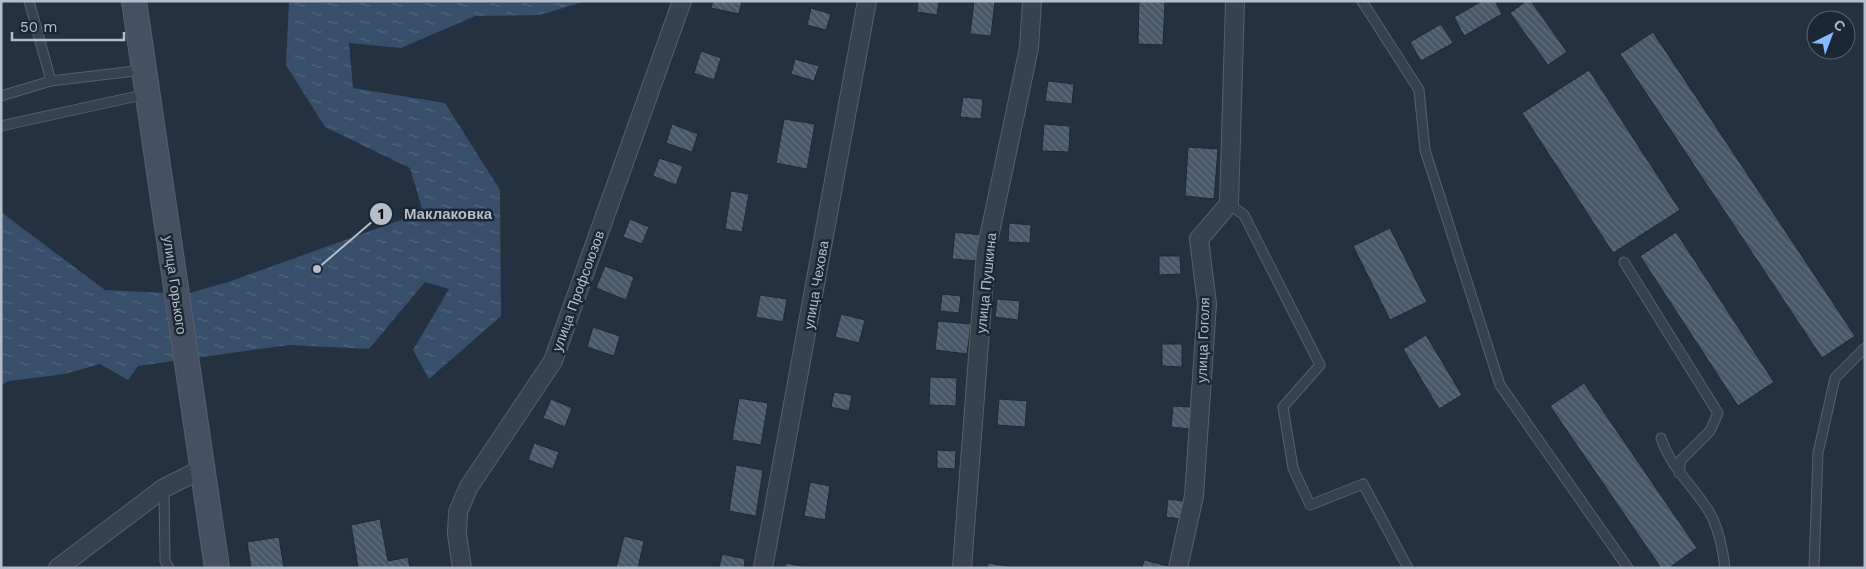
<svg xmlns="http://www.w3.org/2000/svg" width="1866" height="569" viewBox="0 0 1866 569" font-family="'Work Sans',sans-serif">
  <defs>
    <pattern id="water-ripples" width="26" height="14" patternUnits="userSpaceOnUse" patternTransform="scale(1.25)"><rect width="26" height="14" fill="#384f6a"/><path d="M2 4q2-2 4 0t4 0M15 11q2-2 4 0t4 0" fill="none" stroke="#52667e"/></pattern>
    <pattern id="building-back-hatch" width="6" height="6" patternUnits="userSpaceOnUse" patternTransform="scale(1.25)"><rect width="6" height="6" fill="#495869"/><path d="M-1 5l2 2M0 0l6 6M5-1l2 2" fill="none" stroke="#616e7d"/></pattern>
  </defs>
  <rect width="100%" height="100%" fill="#233140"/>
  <path fill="url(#water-ripples)" d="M289,1H586L540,15L475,16L401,48L349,43L353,88L445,103L500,190L501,316L429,379L413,350L449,289L425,282L369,349L289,345L138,366L128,380L100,364L65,374L9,381L1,385V212L105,290L187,294L231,281L423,212L410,168L325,127L286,65Z"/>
  <g fill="url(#building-back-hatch)" stroke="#1e2936">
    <path d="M713,1H742L739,14L711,8Z"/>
    <path d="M918,1H939L937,15L917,12Z"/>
    <path d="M974,1H995L991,36L970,34Z"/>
    <path d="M1139,1H1165L1163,45L1138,44Z"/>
    <path d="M1482,1H1495L1502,14L1464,36L1454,17Z"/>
    <path d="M1526,1H1531L1567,52L1548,65L1510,13Z"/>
    <path d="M811,8L831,14L826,30L807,25Z"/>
    <path d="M1441,24L1453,43L1421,61L1410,42Z"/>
    <path d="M1653,32L1855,336L1822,358L1620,54Z"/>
    <path d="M701,51L721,58L714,80L694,73Z"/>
    <path d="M795,59L819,66L814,81L791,74Z"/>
    <path d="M1589,70L1680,210L1613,253L1522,113Z"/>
    <path d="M1048,81L1074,84L1072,104L1045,101Z"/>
    <path d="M963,97L983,99L981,119L960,117Z"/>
    <path d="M784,119L815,124L807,169L776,163Z"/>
    <path d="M672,124L698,134L692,152L666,143Z"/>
    <path d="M1044,124L1070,126L1069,152L1042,151Z"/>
    <path d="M1188,147L1218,149L1214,199L1185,196Z"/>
    <path d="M659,158L683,166L676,185L653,176Z"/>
    <path d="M731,191L749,194L742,232L725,229Z"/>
    <path d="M630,219L649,227L642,244L623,237Z"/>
    <path d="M1009,223L1031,225L1030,243L1008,242Z"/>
    <path d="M1390,228L1427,302L1390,320L1353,246Z"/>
    <path d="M955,232L981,235L978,261L952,259Z"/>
    <path d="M1676,232L1774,382L1738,406L1640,256Z"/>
    <path d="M1159,256H1180L1181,274L1159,275Z"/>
    <path d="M605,266L634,277L626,300L596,288Z"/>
    <path d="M942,294L961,296L959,313L940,311Z"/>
    <path d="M760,295L787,299L783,322L756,317Z"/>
    <path d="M997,299L1020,301L1018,320L995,317Z"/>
    <path d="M841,314L865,320L859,343L835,337Z"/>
    <path d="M938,321L971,324L967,354L935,350Z"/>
    <path d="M593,327L620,336L614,356L587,347Z"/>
    <path d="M1426,335L1462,395L1439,409L1403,349Z"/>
    <path d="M1162,344H1182V367L1162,366Z"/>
    <path d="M930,377L957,378L956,406L929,405Z"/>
    <path d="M1584,383L1697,548L1669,568H1661L1550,406Z"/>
    <path d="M834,392L852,395L849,411L831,407Z"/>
    <path d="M739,398L768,403L761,445L732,440Z"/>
    <path d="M551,399L572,408L565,427L543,418Z"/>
    <path d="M999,399L1027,401L1025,427L997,425Z"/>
    <path d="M1173,406L1191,407L1190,429L1171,427Z"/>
    <path d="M534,443L559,452L553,469L528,460Z"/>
    <path d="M937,450L956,451L955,469L937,468Z"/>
    <path d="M736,465L763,470L756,516L729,511Z"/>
    <path d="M810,482L830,486L825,520L804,516Z"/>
    <path d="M1168,499L1184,501L1182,519L1166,517Z"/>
    <path d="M380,519L388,561L408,557L410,568H352L358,567L351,525Z"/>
    <path d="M624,536L644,541L638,568H616Z"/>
    <path d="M279,537L284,568H251L247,542Z"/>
    <path d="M722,554L745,559L744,568H719Z"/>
    <path d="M1144,560L1172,567V568H1142Z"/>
    <path d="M786,563L806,567V568H785Z"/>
    <path d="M988,563L1007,566V568H987Z"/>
  </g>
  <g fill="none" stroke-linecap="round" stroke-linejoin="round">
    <defs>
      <g id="lane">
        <path d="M29,1L51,81"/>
        <path d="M1362,1L1419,90L1425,150L1500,385L1628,568"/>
        <path d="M1,96L51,81L143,70"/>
        <path d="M1,126L147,94"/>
        <path d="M1229,204L1244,215L1320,365L1283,407L1293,468L1310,505L1363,484L1408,568"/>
        <path d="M1624,262L1718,413L1710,431L1681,460L1679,473"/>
        <path d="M1661,438C1673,473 1699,490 1713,519C1720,535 1723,551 1725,568"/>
        <path d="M164,488L165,561L169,568"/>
        <path d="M1814,568L1818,453L1835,378L1865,348"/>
      </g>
      <g id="street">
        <path d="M58,568L164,488L202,469"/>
        <path d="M462,568L457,534L458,512L468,488L553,361L682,1"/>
        <path d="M763,568L867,1"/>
        <path d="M962,568L986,251L1029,48L1032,1"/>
        <path d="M1178,568L1194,496L1207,304L1199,239L1229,204L1235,1"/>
      </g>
      <path id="secondary" d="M134,1L217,568"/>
    </defs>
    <use href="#lane" stroke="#55606d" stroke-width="11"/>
    <use href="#street" stroke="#55606d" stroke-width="20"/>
    <use href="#secondary" stroke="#55606d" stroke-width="26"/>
    <use href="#lane" stroke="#37424f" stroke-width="9"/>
    <use href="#street" stroke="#37424f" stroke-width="18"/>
    <use href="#secondary" stroke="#455163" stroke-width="24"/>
  </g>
  <g text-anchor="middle" stroke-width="5" stroke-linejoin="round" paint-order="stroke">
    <g font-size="14" fill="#b4bdca" stroke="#1c2734">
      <text transform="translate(986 283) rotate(-84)" y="5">улица Пушкина</text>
      <text transform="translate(175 285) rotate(82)" y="5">улица Горького</text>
      <text transform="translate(816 285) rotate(-80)" y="5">улица Чехова</text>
      <text transform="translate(578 291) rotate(-70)" y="5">улица Профсоюзов</text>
      <text transform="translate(1203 340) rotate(-88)" y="5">улица Гоголя</text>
    </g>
  </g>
  <path fill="none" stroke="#b4bdca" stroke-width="2" d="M317 269L381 214"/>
  <g fill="#b4bdca" stroke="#1c2734" stroke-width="2">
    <circle cx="317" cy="269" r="5"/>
    <circle cx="381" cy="214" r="12"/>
  </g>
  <g font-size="15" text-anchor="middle" font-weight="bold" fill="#111">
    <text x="381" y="219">1</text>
  </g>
  <g font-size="15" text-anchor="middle" font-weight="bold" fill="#b4bdca" stroke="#1c2734" stroke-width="5" stroke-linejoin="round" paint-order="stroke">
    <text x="448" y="219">Маклаковка</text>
  </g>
  <rect width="1866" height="569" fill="none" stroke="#b4bdca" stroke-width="5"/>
  <g transform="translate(1831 35) rotate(42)"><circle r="24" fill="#1c2734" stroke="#596370"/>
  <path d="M0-4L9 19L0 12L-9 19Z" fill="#86b9fd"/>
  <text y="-8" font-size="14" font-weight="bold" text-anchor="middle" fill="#b4bdca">С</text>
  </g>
  <path d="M12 32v8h112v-8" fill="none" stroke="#b4bdca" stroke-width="2.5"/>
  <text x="20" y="32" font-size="15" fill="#b4bdca" stroke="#1c2734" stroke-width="4" paint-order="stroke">50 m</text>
</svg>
